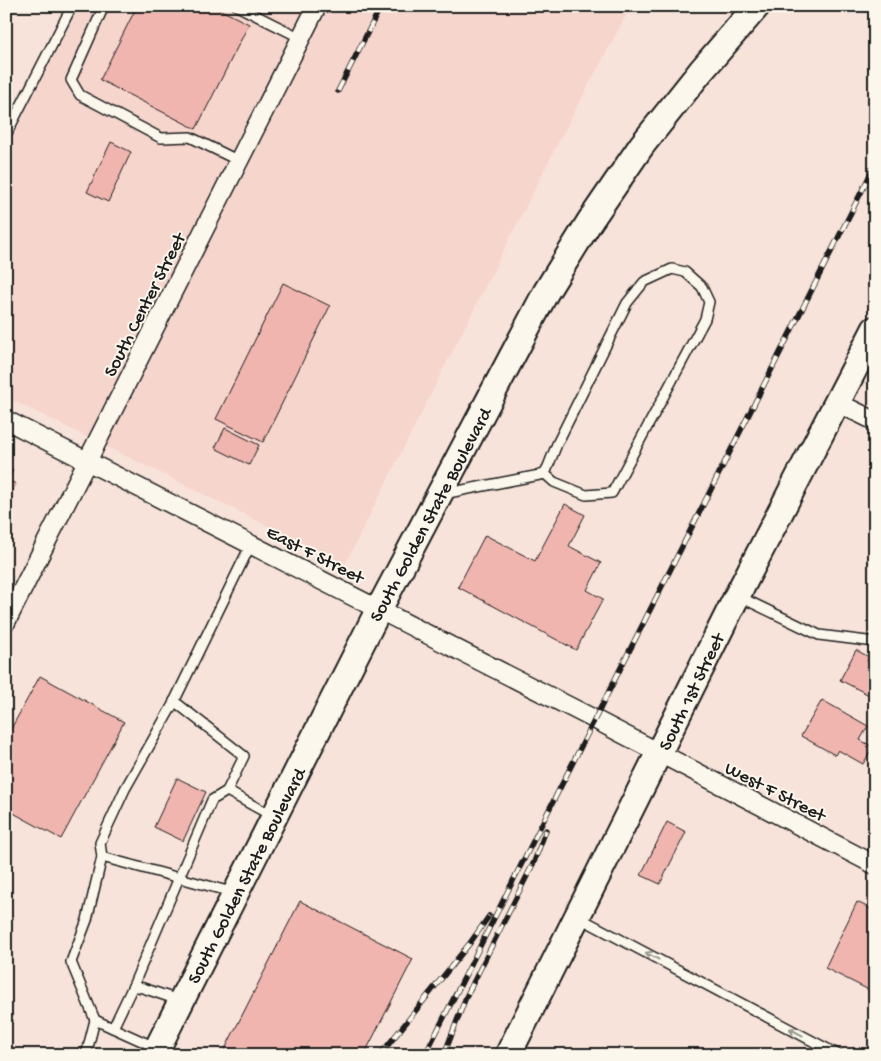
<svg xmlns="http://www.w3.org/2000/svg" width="881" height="1061" viewBox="0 0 881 1061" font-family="'Gochi Hand',sans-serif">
  <rect width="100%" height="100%" fill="#f8e3da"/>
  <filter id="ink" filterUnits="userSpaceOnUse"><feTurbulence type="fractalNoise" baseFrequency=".02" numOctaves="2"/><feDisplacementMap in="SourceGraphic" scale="10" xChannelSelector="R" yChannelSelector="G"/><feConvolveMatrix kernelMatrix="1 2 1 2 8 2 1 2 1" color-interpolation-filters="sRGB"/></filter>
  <g filter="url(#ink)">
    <path fill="#f6d5cd" d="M79,6H631L562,135L345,564L6,397V150Z"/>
    <g fill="#f1b5af" stroke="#1c1c1c">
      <path d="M137,6H213L249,24L196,129L100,80Z"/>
      <path d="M111,142L131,152L108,202L87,192Z"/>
      <path d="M283,283L330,306L263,442L216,419Z"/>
      <path d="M225,428L259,445L249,465L215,448Z"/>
      <path d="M6,466L13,470L8,480L16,484L6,502Z"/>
      <path d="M565,504L585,515L569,546L601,563L587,590L603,599L576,650L458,587L485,535L535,561Z"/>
      <path d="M856,650L869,657L867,661L875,665V698L840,680Z"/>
      <path d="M40,676L124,722L61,839L6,809V738Z"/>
      <path d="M822,700L868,726L860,740L873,747L863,764L838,750L835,755L801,736Z"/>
      <path d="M177,778L206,792L183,841L154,827Z"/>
      <path d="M667,822L686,832L660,884L641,875Z"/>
      <path d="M300,901L413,959L364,1055H222Z"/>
      <path d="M857,902L875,911V993L825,968Z"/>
    </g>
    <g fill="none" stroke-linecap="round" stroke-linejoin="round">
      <defs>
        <g id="lane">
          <path d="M104,6L71,80L80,95L161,138L190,137L239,161"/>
          <path d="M237,6L301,38"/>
          <path d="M6,135L72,6"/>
          <path d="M443,494L545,474L557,444L627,303L644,282L672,269L685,272L702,287L709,302L705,319L612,493L586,495L554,482L545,474"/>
          <path d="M740,597L819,635L875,642"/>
          <path d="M174,701L244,756L227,791L274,817"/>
          <path d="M102,857L100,843L125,789L172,706L251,544"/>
          <path d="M578,917L839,1055"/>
          <path d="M133,986L212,800L227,791"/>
          <path d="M95,1020L157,1048"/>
          <path d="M113,1028L133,986L143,988L181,1001"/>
          <path d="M86,1055L95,1020L71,962L87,920L102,857L235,893"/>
        </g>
        <g id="street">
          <path d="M838,403L875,421"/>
          <path d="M6,420L594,719L875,865"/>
          <path d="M6,622L317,6"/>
        </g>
        <g id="secondary">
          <path d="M154,1055L379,609L546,292L590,221L642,145L701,71L757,6"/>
          <path d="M508,1055L737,596L875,329"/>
        </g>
      </defs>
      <use href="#lane" stroke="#1c1c1c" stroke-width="12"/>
      <use href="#street" stroke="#1c1c1c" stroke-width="21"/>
      <use href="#secondary" stroke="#1c1c1c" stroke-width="29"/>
      <use href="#lane" stroke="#fbf7ec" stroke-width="9"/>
      <use href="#street" stroke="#fbf7ec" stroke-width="18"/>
      <use href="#secondary" stroke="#fbf7ec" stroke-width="25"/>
      <defs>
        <g id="rail">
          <path d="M338,91L381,6"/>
          <path d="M380,1055L470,943L489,916"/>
          <path d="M425,1055L875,165"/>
          <path d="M444,1055L466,997L534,862L546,830"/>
        </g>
      </defs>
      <use href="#rail" stroke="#1c1c1c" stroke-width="5.5"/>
      <use href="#rail" stroke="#fbf7ec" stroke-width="4" stroke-dasharray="11" stroke-linecap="butt"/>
    </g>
    <defs><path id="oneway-shaft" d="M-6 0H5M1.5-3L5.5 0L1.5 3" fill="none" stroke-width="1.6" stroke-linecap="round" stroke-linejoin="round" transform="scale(1.25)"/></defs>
    <g stroke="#97948e">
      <use href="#oneway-shaft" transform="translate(652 956) rotate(-152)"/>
      <use href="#oneway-shaft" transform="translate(796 1032) rotate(-152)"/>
    </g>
  </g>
  <g text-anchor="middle" stroke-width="4" stroke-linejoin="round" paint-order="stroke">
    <g font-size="19" fill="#1c1c1c" stroke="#fbf7ec">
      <text transform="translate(143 304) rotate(-63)" y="7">South Center Street</text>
      <text transform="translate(429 514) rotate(-62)" y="7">South Golden State Boulevard</text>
      <text transform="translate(316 553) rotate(27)" y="7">East F Street</text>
      <text transform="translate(690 691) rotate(-64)" y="7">South 1st Street</text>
      <text transform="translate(776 790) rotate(27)" y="7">West F Street</text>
      <text transform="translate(245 875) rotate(-63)" y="7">South Golden State Boulevard</text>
    </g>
  </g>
  <rect width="881" height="1061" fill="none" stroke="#fbf7ec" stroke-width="25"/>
  <rect x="12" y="12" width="856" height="1036" fill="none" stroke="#1c1c1c" stroke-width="2" filter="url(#ink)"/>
</svg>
